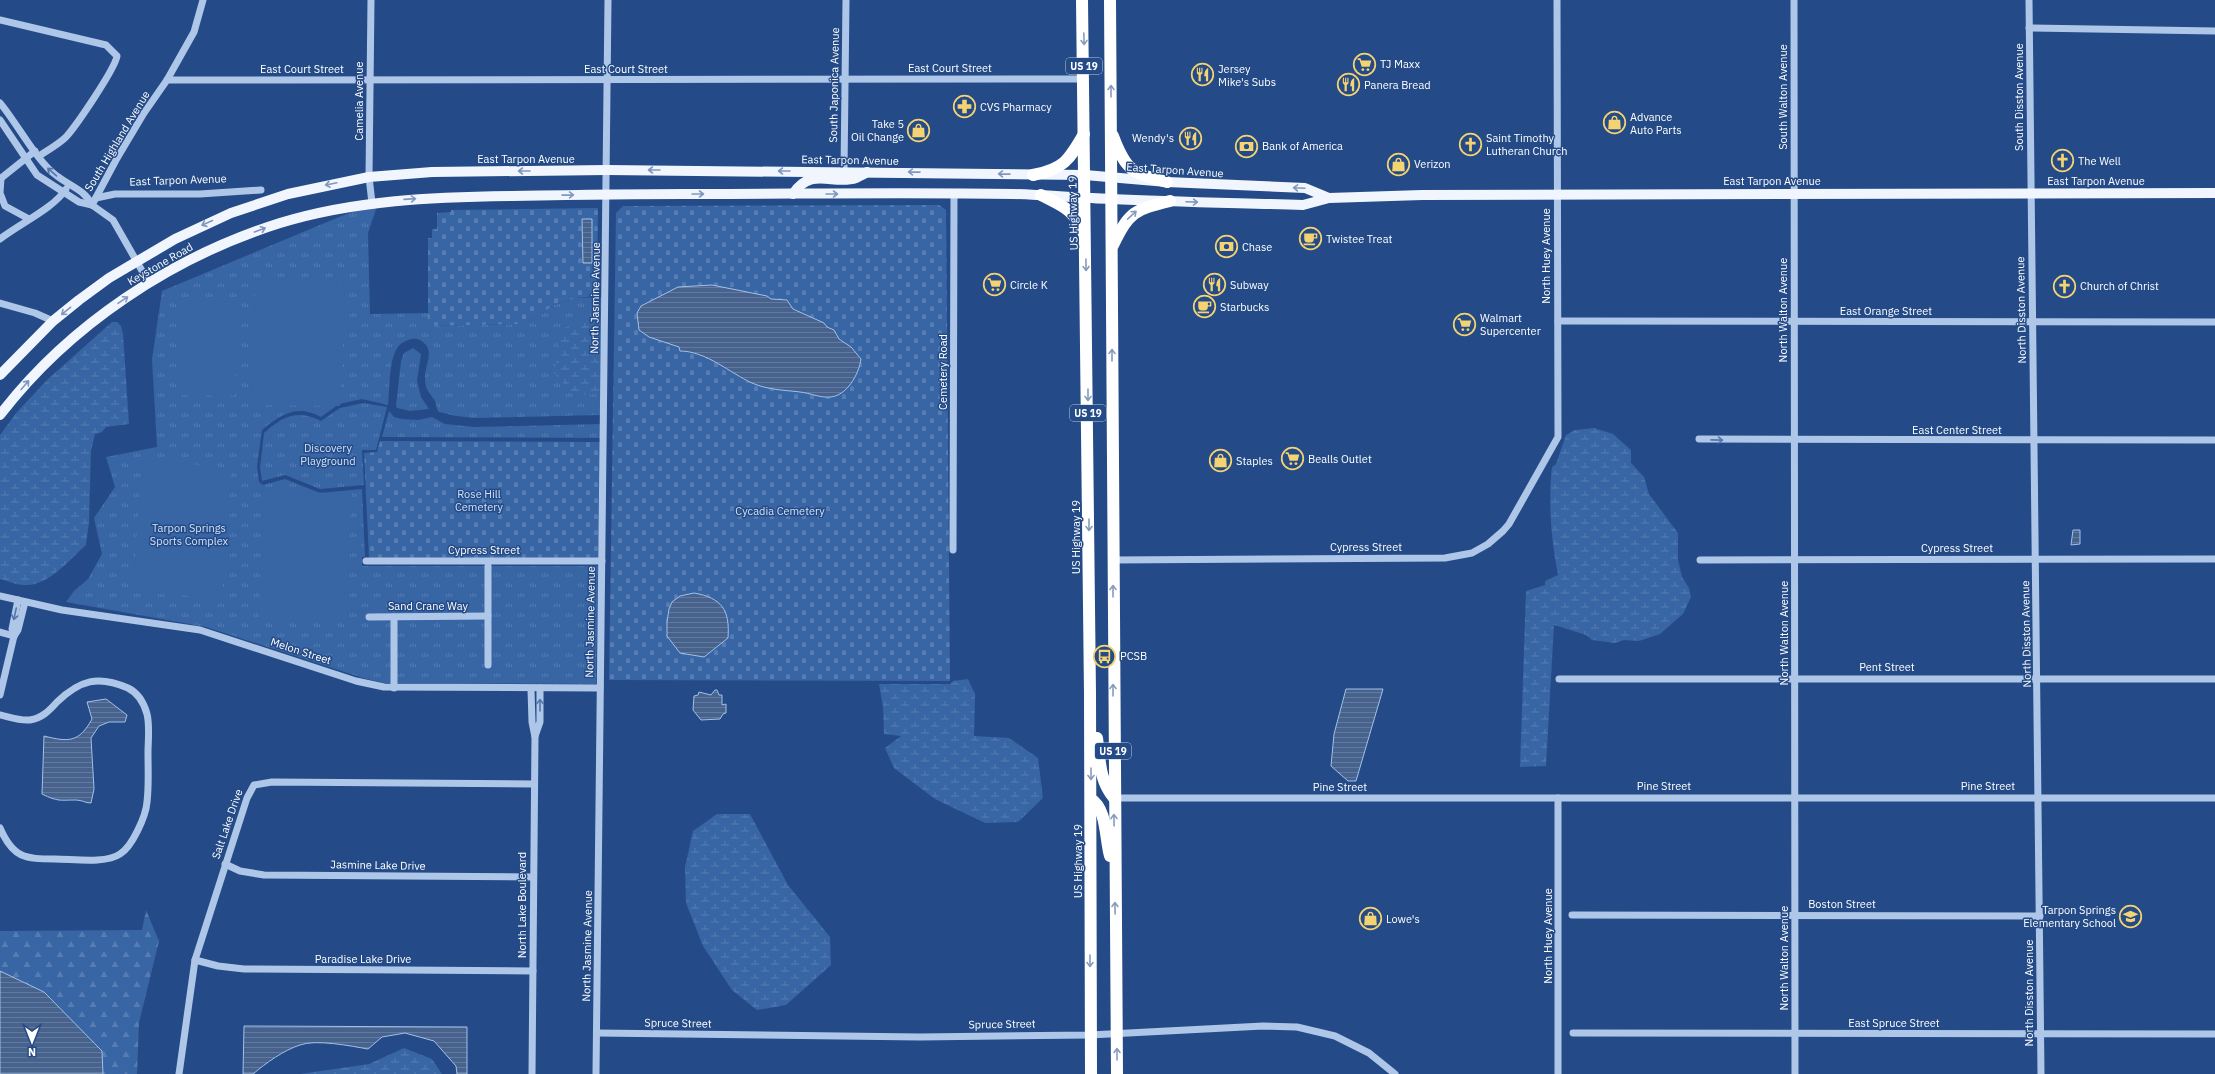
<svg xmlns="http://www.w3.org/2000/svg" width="2215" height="1074" viewBox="0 0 2215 1074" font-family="'IBM Plex Sans',sans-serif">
  <defs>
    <pattern id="grass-tufts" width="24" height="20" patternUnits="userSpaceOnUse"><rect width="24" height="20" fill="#3865a4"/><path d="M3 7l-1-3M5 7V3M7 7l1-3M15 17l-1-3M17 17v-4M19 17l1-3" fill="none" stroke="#567cb2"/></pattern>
    <pattern id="forest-firs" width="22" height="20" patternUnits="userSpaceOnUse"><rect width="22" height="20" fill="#3865a4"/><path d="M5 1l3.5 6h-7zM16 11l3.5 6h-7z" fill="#567cb2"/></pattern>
    <pattern id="wetland-marsh" width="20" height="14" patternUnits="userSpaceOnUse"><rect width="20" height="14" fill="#3865a4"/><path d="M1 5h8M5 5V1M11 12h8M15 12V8" fill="none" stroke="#567cb2"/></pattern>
    <pattern id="cemetery-stones" width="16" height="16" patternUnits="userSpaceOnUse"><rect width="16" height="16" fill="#3865a4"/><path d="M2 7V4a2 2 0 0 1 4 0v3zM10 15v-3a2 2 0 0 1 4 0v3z" fill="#567cb2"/></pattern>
    <pattern id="water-rules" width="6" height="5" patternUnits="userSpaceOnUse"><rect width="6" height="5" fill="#46628d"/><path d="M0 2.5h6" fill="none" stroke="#627a9e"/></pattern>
  </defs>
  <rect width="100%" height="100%" fill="#244b87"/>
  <g fill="url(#grass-tufts)">
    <path d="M377,206L368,233L370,314L428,313L429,326L525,324L554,305L576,298L602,297L600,415L474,418L456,416L439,412C436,409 437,405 435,401C430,393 425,390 425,379C424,365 437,350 420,340C414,337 407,340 402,343C388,352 390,389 388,405L362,399L339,404L321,417C297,404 281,414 262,430L257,466L259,482L263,485L285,479L320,493L362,489L365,557H362V566H598L596,684L384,683L363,678L206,627L66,602L74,591L88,579L102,554L94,518L115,487L106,457L157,447L152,359L162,291L356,210Z"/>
    <path d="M413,348L421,354L417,381L421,397L429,409L410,411L397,408L396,406L401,361L404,353Z"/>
    <path d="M363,403L387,407L376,450H362L364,485L320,489L285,475L262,481L260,467L264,433C283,416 297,409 321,421L340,408Z"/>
    <path d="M389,411L394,417L402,419L418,420L432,417L445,424L474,427L600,424V438L382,437Z"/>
  </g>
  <path fill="url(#forest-firs)" d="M146,910L159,941L139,1023L137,1074H103L102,1051L0,971V931L142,930Z"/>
  <g fill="url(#wetland-marsh)">
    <path d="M582,320L602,323L601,393L575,396L554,373L562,329Z"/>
    <path d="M112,322H117L121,326L123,334L129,424L106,427L102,432L95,434L91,451L89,522L86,545C70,559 48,587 24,585C16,585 8,581 0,579V435L17,412L48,379Z"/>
    <path d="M1594,428L1613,434L1631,450V463L1644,477L1649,494L1678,533V560L1682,577L1689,588L1691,597L1683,614L1660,634L1639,641L1624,640L1615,643L1592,640L1586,635L1554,625L1546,766L1520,767L1526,591L1545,585V581L1558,575C1551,539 1548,503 1552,467L1556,464L1566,435L1575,430Z"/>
    <path d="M968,679L975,694L974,736L1009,738L1038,758L1043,798L1018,822L985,823L935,799L894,768L885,748L901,736L884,734L883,707L879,684H950L953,681Z"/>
    <path d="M717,814H750L788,885L830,937L831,965L786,1005L757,1010L732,990L703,946L686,903L685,867L693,831Z"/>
    <path d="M404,1048L432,1059L442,1074H300L369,1064Z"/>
  </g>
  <g fill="url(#cemetery-stones)">
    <path d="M939,205L946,210L950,681L609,680L616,213L623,206Z"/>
    <path d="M598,208L597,296L576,298L554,305L525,324L428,326V238H432V229H437V213L451,212V210Z"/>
    <path d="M380,441L602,442L598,561L369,558L364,453L377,452Z"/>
  </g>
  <g fill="#3865a4">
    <path d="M255,279L346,284L340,406L252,405Z"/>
    <path d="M182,301L237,302L235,396L182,395Z"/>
    <path d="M142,460L231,468L222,598L133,592Z"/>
    <path d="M263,490L351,494L347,621H259Z"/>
  </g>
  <g fill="url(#water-rules)" stroke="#a2c1ea">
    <path d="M582,219H592V263H583Z"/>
    <path d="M712,285L767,296L771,299L787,300L793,309L824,323L827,327L834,330L839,339L851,347L861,359C859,374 847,396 830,397C820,398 810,393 800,392C784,390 768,390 752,383C730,373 706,351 680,351L679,347L649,337L639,330L637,313L641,306L678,287Z"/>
    <path d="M2073,530H2080V544L2071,545Z"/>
    <path d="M694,593C722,598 730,610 728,638L704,657L680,653L667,636V622L669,609L672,602L680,596Z"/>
    <path d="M1346,689H1383L1356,781H1348L1331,766L1334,734Z"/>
    <path d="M715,690H717L719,695H722V705L726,704V713L723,714L720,719L701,720L693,710L694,696L698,695L699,692L711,695Z"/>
    <path d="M106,699L127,715L125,722H109L99,726L91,738L94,789L91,803C85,803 82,800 76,800C60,800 58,802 42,794L44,736C68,742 79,743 92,719L87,702Z"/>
    <path d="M0,971L44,992L102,1051L103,1074H0Z"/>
    <path d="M244,1026L467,1027V1074H457L456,1066L434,1041L405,1033L382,1037L368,1049C351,1046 316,1039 300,1045C284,1050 266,1063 253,1074H243Z"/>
  </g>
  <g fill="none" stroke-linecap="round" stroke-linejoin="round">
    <g stroke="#aec7e9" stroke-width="7">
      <path d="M371,0L369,177L372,203"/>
      <path d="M1794,0L1795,1074"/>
      <path d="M2029,0L2041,1074"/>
      <path d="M0,20L106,45L117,56C115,69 76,126 66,137C59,144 48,150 39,156"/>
      <path d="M2029,28L2215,31"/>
      <path d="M167,80L1085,79"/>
      <path d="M0,103C17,123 37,162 57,176C70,186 85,190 92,205"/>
      <path d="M0,120L37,175L79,202L92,205"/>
      <path d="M844,171L846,0"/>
      <path d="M1,178L0,193L5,206L29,219"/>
      <path d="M0,179L35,151"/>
      <path d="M96,198L115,194H200L261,190"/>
      <path d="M0,239C19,224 54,208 66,189"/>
      <path d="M149,283L113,220L92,205L116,160L144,113L167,80L194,32L203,0"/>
      <path d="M0,303L35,313L53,321"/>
      <path d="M1558,321L2215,322"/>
      <path d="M1699,439L2215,440"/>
      <path d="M953,550L954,194"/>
      <path d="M1113,560L1445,558L1472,553L1488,544L1503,531L1509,524L1558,437L1557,0"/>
      <path d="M1700,560L2215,559"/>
      <path d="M366,561H602"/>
      <path d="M0,596L62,610L200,630L356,681L384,687L600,688"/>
      <path d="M369,617L488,616"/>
      <path d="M394,617V688"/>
      <path d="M0,632L14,636"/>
      <path d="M14,636L12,629L18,600"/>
      <path d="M488,665V566"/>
      <path d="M1559,679H2215"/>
      <path d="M531,689L532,722L535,737L532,1074"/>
      <path d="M0,695L14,636L18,630L25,602"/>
      <path d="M0,715C9,717 20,721 30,720C42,718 49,711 57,702C80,680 98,675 128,688C138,693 144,703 147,714C150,726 148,741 148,753C148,769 149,786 147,802C146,816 132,847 120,854C106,864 73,859 55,859C25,859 13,858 0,828"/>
      <path d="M535,736L540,722V688"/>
      <path d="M1114,798H2215"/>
      <path d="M225,864L240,871L264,875L533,877"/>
      <path d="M1572,915L2040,916"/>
      <path d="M195,960L218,966L244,969L533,971"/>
      <path d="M597,1033L920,1037L1090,1035L1263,1026L1297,1027L1335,1036L1369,1053L1395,1074"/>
      <path d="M1573,1033L2215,1034"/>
      <path d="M179,1074L195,960L247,798L254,785L272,782L534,784"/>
      <path d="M596,1074L608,0"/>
      <path d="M1558,1074V798"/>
    </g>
    <g stroke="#f1f6fe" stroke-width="10">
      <path d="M793,194C811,166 834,186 856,178C860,176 864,174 867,172"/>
      <path d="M0,375L53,321L79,300L109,278L175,239L231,213L288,194L369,177L432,172L607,170L1085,175L1167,182L1305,188L1329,198"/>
      <path d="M0,415C69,325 172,257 280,223C356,200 433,197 512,196C569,195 626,194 684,194C794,194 904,192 1014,194C1047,195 1079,198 1111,199C1175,202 1239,203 1303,205L1329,198L1422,195L2215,193"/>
    </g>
    <g stroke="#fff" stroke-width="12">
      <path d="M1082,0L1090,693L1091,1074"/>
      <path d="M1110,0L1117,1074"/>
      <path d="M1113,136C1126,171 1132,173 1167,182"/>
      <path d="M1033,175C1064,169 1069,160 1084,134"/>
      <path d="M1041,195C1062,206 1074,209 1083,232"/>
      <path d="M1113,245C1130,211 1134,210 1170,201"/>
      <path d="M1097,738C1100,760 1099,780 1114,798"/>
      <path d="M1091,799C1107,809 1105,838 1110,856"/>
    </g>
  </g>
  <defs><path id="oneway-shaft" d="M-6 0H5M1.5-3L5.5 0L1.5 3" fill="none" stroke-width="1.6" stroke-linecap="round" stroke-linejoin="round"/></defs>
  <g stroke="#879cbd">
    <use href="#oneway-shaft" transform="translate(1084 39) rotate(88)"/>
    <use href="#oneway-shaft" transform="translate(1111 91) rotate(-90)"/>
    <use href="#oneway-shaft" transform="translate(1132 215) rotate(-43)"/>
    <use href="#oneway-shaft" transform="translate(1086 265) rotate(89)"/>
    <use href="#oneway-shaft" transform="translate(1112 355) rotate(-90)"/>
    <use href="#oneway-shaft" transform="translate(1088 395) rotate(90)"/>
    <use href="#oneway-shaft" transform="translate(1089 525) rotate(90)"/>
    <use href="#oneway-shaft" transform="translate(1113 591) rotate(-90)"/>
    <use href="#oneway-shaft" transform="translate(1113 690) rotate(-90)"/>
    <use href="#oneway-shaft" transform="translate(1091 774) rotate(90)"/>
    <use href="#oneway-shaft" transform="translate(1114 820) rotate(-91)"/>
    <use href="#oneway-shaft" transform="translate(1115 908) rotate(-91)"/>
    <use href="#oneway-shaft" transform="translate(1090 961) rotate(90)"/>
    <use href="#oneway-shaft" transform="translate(1117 1054) rotate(-90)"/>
  </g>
  <g stroke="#8098bd">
    <use href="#oneway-shaft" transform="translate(654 170) rotate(-180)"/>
    <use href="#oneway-shaft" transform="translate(524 171) rotate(180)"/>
    <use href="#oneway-shaft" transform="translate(784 171) rotate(-180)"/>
    <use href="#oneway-shaft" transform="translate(914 172) rotate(-179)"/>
    <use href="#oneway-shaft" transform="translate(1004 174) rotate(-179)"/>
    <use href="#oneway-shaft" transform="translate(331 184) rotate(168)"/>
    <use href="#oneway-shaft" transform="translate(1299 188) rotate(-177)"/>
    <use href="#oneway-shaft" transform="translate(698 194)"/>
    <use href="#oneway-shaft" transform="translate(832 194)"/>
    <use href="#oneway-shaft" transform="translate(568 195) rotate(-1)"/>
    <use href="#oneway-shaft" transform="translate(410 199) rotate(-4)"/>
    <use href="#oneway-shaft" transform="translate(1192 202) rotate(2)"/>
    <use href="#oneway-shaft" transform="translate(207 223) rotate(156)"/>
    <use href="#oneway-shaft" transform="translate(260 230) rotate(-20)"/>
    <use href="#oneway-shaft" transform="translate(123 300) rotate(-34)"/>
    <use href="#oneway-shaft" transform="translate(66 311) rotate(141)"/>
    <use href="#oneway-shaft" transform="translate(25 385) rotate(-49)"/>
  </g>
  <g stroke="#5476a9">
    <use href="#oneway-shaft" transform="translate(52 172) rotate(-139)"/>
    <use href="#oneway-shaft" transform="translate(1717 440) rotate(1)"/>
    <use href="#oneway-shaft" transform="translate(15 614) rotate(102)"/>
    <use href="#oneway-shaft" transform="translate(540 705) rotate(-90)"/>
  </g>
  <defs>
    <symbol id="supermarket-ring" viewBox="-11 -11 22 22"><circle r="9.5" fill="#244b87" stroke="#f4d372" stroke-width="1.5"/><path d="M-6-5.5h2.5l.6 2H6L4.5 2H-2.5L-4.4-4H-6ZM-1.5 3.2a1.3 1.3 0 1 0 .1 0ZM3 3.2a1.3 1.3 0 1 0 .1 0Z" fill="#f4d372"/></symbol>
    <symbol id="restaurant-ring" viewBox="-11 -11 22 22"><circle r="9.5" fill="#244b87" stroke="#f4d372" stroke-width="1.5"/><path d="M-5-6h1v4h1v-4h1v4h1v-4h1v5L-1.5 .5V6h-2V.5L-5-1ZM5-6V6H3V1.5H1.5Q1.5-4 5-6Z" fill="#f4d372"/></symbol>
    <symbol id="pharmacy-ring" viewBox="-11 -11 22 22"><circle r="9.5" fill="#244b87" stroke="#f4d372" stroke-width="1.5"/><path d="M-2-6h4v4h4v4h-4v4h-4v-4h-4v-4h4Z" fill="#f4d372"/></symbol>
    <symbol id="shop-ring" viewBox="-11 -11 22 22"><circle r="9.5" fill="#244b87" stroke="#f4d372" stroke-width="1.5"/><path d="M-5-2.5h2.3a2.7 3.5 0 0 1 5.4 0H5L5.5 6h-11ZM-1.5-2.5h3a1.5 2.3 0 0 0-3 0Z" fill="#f4d372"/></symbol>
    <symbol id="church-ring" viewBox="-11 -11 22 22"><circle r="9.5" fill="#244b87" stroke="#f4d372" stroke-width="1.5"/><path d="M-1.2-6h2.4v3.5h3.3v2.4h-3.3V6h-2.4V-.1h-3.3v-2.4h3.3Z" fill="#f4d372"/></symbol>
    <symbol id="bank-ring" viewBox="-11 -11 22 22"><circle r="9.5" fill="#244b87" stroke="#f4d372" stroke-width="1.5"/><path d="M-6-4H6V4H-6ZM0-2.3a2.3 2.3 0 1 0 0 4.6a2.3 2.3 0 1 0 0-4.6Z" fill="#f4d372"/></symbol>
    <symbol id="cafe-ring" viewBox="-11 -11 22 22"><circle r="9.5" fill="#244b87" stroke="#f4d372" stroke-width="1.5"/><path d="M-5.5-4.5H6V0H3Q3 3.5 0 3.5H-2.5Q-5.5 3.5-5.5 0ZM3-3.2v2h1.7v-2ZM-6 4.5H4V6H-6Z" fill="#f4d372"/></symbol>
    <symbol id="bus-ring" viewBox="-11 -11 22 22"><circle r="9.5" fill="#244b87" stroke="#f4d372" stroke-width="1.5"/><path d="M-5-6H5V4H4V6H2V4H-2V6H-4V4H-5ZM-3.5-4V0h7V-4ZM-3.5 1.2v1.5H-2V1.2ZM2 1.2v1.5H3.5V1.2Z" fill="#f4d372"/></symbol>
    <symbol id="school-ring" viewBox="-11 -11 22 22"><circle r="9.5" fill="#244b87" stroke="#f4d372" stroke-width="1.5"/><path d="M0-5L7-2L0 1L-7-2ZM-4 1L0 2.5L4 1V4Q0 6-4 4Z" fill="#f4d372"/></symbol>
  </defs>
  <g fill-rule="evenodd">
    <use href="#supermarket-ring" x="1352" y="52" width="25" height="25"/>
    <use href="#restaurant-ring" x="1190" y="62" width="25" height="25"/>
    <use href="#restaurant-ring" x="1336" y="72" width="25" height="25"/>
    <use href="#pharmacy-ring" x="952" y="94" width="25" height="25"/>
    <use href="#shop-ring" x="1602" y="110" width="25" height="25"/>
    <use href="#shop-ring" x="906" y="118" width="25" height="25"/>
    <use href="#restaurant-ring" x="1178" y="126" width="25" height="25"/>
    <use href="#church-ring" x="1458" y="132" width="25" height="25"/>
    <use href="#bank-ring" x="1234" y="134" width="25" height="25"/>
    <use href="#church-ring" x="2050" y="148" width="25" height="25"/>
    <use href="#shop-ring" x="1386" y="152" width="25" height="25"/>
    <use href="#cafe-ring" x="1298" y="226" width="25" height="25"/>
    <use href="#bank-ring" x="1214" y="234" width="25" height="25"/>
    <use href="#supermarket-ring" x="982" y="272" width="25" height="25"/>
    <use href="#restaurant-ring" x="1202" y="272" width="25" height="25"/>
    <use href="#church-ring" x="2052" y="274" width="25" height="25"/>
    <use href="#cafe-ring" x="1192" y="294" width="25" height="25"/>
    <use href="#supermarket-ring" x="1452" y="312" width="25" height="25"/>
    <use href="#supermarket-ring" x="1280" y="446" width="25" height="25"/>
    <use href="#shop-ring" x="1208" y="448" width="25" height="25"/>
    <use href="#bus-ring" x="1092" y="644" width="25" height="25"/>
    <use href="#school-ring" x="2118" y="904" width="25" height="25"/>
    <use href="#shop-ring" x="1358" y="906" width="25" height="25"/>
  </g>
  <g text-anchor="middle" stroke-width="3" stroke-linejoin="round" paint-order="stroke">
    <g fill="#244b87" stroke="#bdc9db" stroke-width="1">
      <rect x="1066" y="58" width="36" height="16" rx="3"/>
      <rect x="1070" y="405" width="36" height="16" rx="3"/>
      <rect x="1095" y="743" width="36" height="16" rx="3"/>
    </g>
    <g font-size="10" font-weight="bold" fill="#fff">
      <text x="1084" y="70">US 19</text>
      <text x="1088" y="417">US 19</text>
      <text x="1113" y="755">US 19</text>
    </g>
    <g font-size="11" fill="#fff" stroke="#244b87" text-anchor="start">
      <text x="1380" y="68">TJ Maxx</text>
      <text x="1218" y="73">Jersey<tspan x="1218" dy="13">Mike's Subs</tspan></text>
      <text x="1364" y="89">Panera Bread</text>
      <text x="980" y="111">CVS Pharmacy</text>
      <text x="1630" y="121">Advance<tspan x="1630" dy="13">Auto Parts</tspan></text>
      <text x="904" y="128" text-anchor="end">Take 5<tspan x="904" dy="13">Oil Change</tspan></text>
      <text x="1174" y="142" text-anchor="end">Wendy's</text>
      <text x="1486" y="142">Saint Timothy<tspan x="1486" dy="13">Lutheran Church</tspan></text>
      <text x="1262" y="150">Bank of America</text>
      <text x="2078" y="165">The Well</text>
      <text x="1414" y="168">Verizon</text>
      <text x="1326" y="243">Twistee Treat</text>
      <text x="1242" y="251">Chase</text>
      <text x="1010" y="289">Circle K</text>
      <text x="1230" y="289">Subway</text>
      <text x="2080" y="290">Church of Christ</text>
      <text x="1220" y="311">Starbucks</text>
      <text x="1480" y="322">Walmart<tspan x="1480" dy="13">Supercenter</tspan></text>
      <text x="1308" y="463">Bealls Outlet</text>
      <text x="1236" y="465">Staples</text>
      <text x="1120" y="660">PCSB</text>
      <text x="2116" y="914" text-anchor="end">Tarpon Springs<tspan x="2116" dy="13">Elementary School</tspan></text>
      <text x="1386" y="923">Lowe's</text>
    </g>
    <g font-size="11" fill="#fff" stroke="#244b87">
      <text x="950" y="72">East Court Street</text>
      <text x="302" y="73">East Court Street</text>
      <text x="626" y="73">East Court Street</text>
      <text transform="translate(834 85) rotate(-89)" y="4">South Japonica Avenue</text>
      <text transform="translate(1783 97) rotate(-90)" y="4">South Walton Avenue</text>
      <text transform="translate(2019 97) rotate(-90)" y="4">South Disston Avenue</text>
      <text transform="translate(359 101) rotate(-90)" y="4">Camelia Avenue</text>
      <text transform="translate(117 141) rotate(-59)" y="4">South Highland Avenue</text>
      <text x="526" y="163">East Tarpon Avenue</text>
      <text transform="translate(850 160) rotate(1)" y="4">East Tarpon Avenue</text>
      <text transform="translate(1175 170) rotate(4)" y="4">East Tarpon Avenue</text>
      <text transform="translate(178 180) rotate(-2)" y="4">East Tarpon Avenue</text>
      <text x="1772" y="185">East Tarpon Avenue</text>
      <text x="2096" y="185">East Tarpon Avenue</text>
      <text transform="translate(1073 213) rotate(-91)" y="4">US Highway 19</text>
      <text transform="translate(1546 256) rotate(-90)" y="4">North Huey Avenue</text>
      <text transform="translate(160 264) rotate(-30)" y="4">Keystone Road</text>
      <text transform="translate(595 298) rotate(-89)" y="4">North Jasmine Avenue</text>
      <text transform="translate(1783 310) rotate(-90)" y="4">North Walton Avenue</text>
      <text transform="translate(2021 310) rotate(-91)" y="4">North Disston Avenue</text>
      <text x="1886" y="315">East Orange Street</text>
      <text transform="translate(943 372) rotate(-90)" y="4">Cemetery Road</text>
      <text x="1957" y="434">East Center Street</text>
      <text transform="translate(1076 537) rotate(-90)" y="4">US Highway 19</text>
      <text x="1366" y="551">Cypress Street</text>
      <text x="1957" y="552">Cypress Street</text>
      <text x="484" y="554">Cypress Street</text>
      <text x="428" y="610">Sand Crane Way</text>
      <text transform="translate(590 622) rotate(-89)" y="4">North Jasmine Avenue</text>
      <text transform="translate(1784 633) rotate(-90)" y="4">North Walton Avenue</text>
      <text transform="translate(2026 634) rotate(-91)" y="4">North Disston Avenue</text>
      <text transform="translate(301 651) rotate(18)" y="4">Melon Street</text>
      <text x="1887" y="671">Pent Street</text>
      <text x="1664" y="790">Pine Street</text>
      <text x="1988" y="790">Pine Street</text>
      <text x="1340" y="791">Pine Street</text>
      <text transform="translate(227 824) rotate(-71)" y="4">Salt Lake Drive</text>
      <text transform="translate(1078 861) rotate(-90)" y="4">US Highway 19</text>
      <text transform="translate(378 865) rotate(1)" y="4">Jasmine Lake Drive</text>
      <text x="1842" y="908">Boston Street</text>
      <text transform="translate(522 905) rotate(-90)" y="4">North Lake Boulevard</text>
      <text transform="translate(1548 936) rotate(-90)" y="4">North Huey Avenue</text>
      <text transform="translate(587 946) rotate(-89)" y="4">North Jasmine Avenue</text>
      <text transform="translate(1784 958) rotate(-90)" y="4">North Walton Avenue</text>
      <text x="363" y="963">Paradise Lake Drive</text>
      <text transform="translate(2029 993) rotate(-90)" y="4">North Disston Avenue</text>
      <text transform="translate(678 1023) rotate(1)" y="4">Spruce Street</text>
      <text x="1894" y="1027">East Spruce Street</text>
      <text transform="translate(1002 1024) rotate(-1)" y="4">Spruce Street</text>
    </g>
    <g font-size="11" fill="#d2e2f7" stroke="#244b87">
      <text x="328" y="452">Discovery<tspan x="328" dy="13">Playground</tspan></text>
      <text x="479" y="498">Rose Hill<tspan x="479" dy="13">Cemetery</tspan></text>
      <text x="780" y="515">Cycadia Cemetery</text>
      <text x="189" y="532">Tarpon Springs<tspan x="189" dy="13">Sports Complex</tspan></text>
    </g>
  </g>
  <g transform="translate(32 1042) rotate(180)" stroke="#244b87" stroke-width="3" paint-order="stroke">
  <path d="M0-3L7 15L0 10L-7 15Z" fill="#ffffff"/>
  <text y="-6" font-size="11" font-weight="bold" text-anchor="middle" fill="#ffffff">N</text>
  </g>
</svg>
